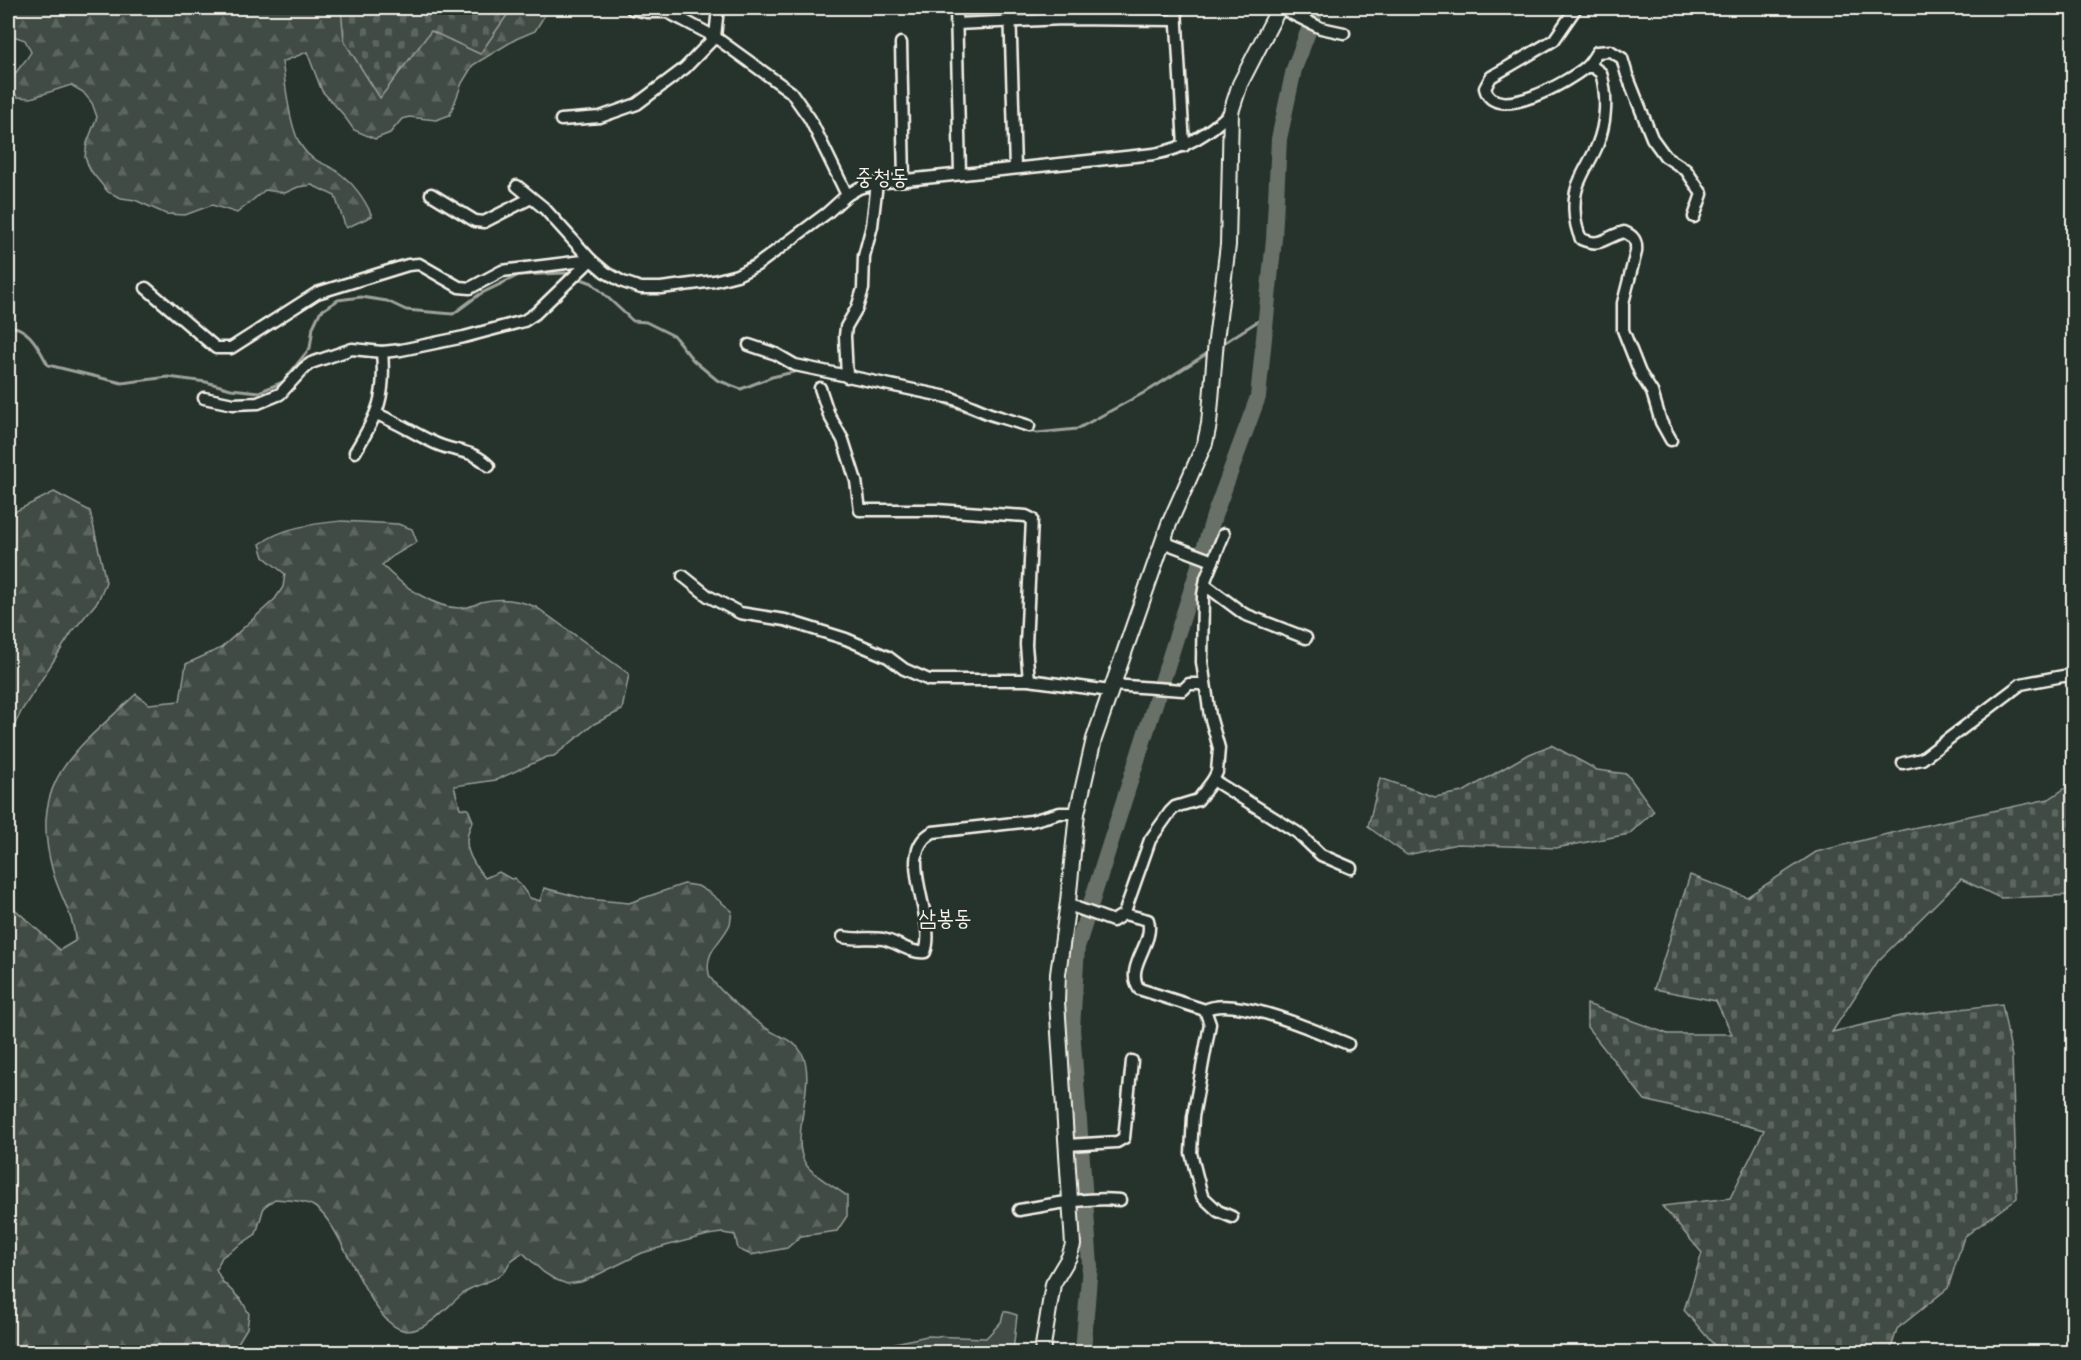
<svg xmlns="http://www.w3.org/2000/svg" width="2081" height="1360" viewBox="0 0 2081 1360" font-family="'Architects Daughter','Poor Story',sans-serif">
  <defs>
    <pattern id="forest-firs" width="22" height="20" patternUnits="userSpaceOnUse" patternTransform="scale(1.5)"><rect width="22" height="20" fill="#414b45"/><path d="M5 1l3.5 6h-7zM16 11l3.5 6h-7z" fill="#5d6560"/></pattern>
    <pattern id="cemetery-stones" width="16" height="16" patternUnits="userSpaceOnUse" patternTransform="scale(1.5)"><rect width="16" height="16" fill="#414b45"/><path d="M2 7V4a2 2 0 0 1 4 0v3zM10 15v-3a2 2 0 0 1 4 0v3z" fill="#5d6560"/></pattern>
  </defs>
  <rect width="100%" height="100%" fill="#26332d"/>
  <filter id="ink" filterUnits="userSpaceOnUse"><feTurbulence type="fractalNoise" baseFrequency=".0167" numOctaves="2"/><feDisplacementMap in="SourceGraphic" scale="12" xChannelSelector="R" yChannelSelector="G"/><feConvolveMatrix kernelMatrix="1 2 1 2 8 2 1 2 1" color-interpolation-filters="sRGB"/></filter>
  <g filter="url(#ink)">
    <g fill="url(#forest-firs)" stroke="#9a9e96" stroke-width="1.5">
      <path d="M8,8H546V13L535,31L516,39L473,65L462,83L450,115L436,120L409,117L402,119L390,133L375,139L354,130L342,113L322,91L307,52L282,62C286,84 289,129 302,147C313,163 322,161 335,170C353,182 364,197 372,216L346,228L335,196L312,185L298,187L285,193L265,190L237,213L212,205L185,215L166,214L135,200L121,198L108,192L90,170L85,157L87,143L97,117L92,103L83,92L71,85L31,98L17,97L10,85C15,69 23,66 31,52L25,40L11,35L8,37Z"/>
      <path d="M54,492L90,511L106,582L98,601L72,632L22,710L8,738V515Z"/>
      <path d="M341,521L398,524L412,529L417,542L393,556L382,565C400,584 440,614 468,607C472,606 477,604 481,602C500,597 519,600 536,607L629,674L622,710L594,724L554,756L547,757L496,780L454,786L460,808L468,809L473,821C460,843 470,860 485,878L499,872L511,879L515,878L530,898L540,901L544,888L587,899L629,903L684,884L698,886L710,893L732,911C731,915 731,921 730,924C722,942 704,951 709,974C712,986 757,1023 769,1030C781,1038 794,1039 802,1053C818,1084 787,1140 807,1166C817,1178 835,1187 847,1196V1216L837,1231L801,1236L787,1248L751,1255L738,1249L735,1235L722,1233L708,1235L669,1245L642,1253L593,1277L581,1282L567,1284L554,1279L543,1272L523,1253C519,1255 514,1258 511,1261C508,1264 507,1269 504,1272C496,1281 478,1284 468,1290C450,1302 437,1322 417,1329C374,1347 347,1228 315,1207C304,1200 288,1200 275,1199L264,1207L256,1234L222,1257L216,1269L222,1281L242,1301L249,1314L247,1328L233,1351L234,1352H8V903L60,950L75,941C75,917 59,895 53,872C27,779 76,751 136,694L149,704L180,701L186,664L221,648L275,599L283,587L285,574L264,557L260,544C283,527 313,524 341,521Z"/>
    </g>
    <g fill="url(#cemetery-stones)" stroke="#9a9e96" stroke-width="1.5">
      <path d="M341,8H512L480,54L431,31L380,98L344,41Z"/>
      <path d="M1551,745L1597,770L1627,774L1654,811L1629,834L1556,848L1457,844L1407,855L1368,827L1380,778L1435,797L1463,792L1525,756Z"/>
      <path d="M2073,783V895L2000,898L1961,879L1878,961L1832,1032L1901,1016L2002,1004L2012,1057L2017,1198L1964,1237L1948,1288L1897,1329L1890,1352H1720L1684,1310L1702,1253L1662,1206L1730,1198L1764,1130L1645,1100L1587,1027V1004L1668,1034H1732L1716,1001L1654,989L1690,875L1747,897L1816,852L1903,830L2049,799Z"/>
    </g>
    <path fill="#414b45" stroke="#9a9e96" stroke-width="1.5" d="M1004,1311L1017,1315L1013,1352H880L891,1344L927,1336L986,1338L1001,1322Z"/>
    <g fill="none" stroke-linecap="round" stroke-linejoin="round">
      <g stroke="#9fa39b" stroke-width="3">
        <path d="M8,326C29,326 39,349 48,365L122,383L168,377L206,382L231,389L259,392L283,382L310,348L313,327L320,312L338,300L361,297L387,301L406,310L453,314L480,294L519,275L565,273L592,283L633,321L646,322L674,336L693,360L717,380L741,389L772,377L798,371L942,402L991,421L1037,433L1077,429L1151,389L1211,351"/>
        <path d="M1219,346L1266,316"/>
      </g>
      <path stroke="#676f68" stroke-width="16" d="M1083,1352L1090,1265L1072,1029L1077,947L1195,579L1214,516L1258,397L1274,239L1279,139L1294,69L1317,8"/>
      <defs>
        <g id="minor">
          <path d="M956,8L960,174"/>
          <path d="M1010,8L1015,168"/>
          <path d="M1176,8L1184,146"/>
          <path d="M1280,8L1321,28L1344,33"/>
          <path d="M1576,8L1554,40L1491,77L1485,88C1494,125 1569,81 1586,67C1590,64 1594,57 1597,52L1610,51L1622,58L1627,75L1652,138L1665,156L1686,170L1702,194L1694,217"/>
          <path d="M632,9L647,12H667L683,20L715,37L791,92L810,119L847,195"/>
          <path d="M956,24L1063,19L1176,20"/>
          <path d="M901,43L904,180"/>
          <path d="M1587,67H1593L1601,73C1608,97 1606,124 1597,146C1592,158 1585,168 1580,180C1572,196 1573,222 1581,239C1602,248 1604,237 1624,232C1634,236 1637,241 1636,252L1623,303V330L1640,373L1652,392L1661,422L1671,440"/>
          <path d="M561,120L600,117L637,104L685,68L715,37L718,8"/>
          <path d="M517,186L544,208L591,260L605,272L623,282L641,288H661L714,281L737,275L757,265L827,213L847,195L859,188L877,183L1154,154C1186,148 1208,134 1231,112"/>
          <path d="M431,194L475,221L484,222L531,198"/>
          <path d="M146,288L216,348H231L317,293L408,265L419,264L459,287L470,288L502,271L591,260"/>
          <path d="M749,345L776,354L795,365L952,398L990,414L1029,426"/>
          <path d="M847,377L845,336L846,327L857,308L863,289L864,256L872,226L877,183"/>
          <path d="M820,388L829,415L843,440L856,481L860,510H937L1026,516L1032,519L1026,645L1029,680"/>
          <path d="M204,398L233,404L258,403L280,394L304,368L311,363L352,349L382,352"/>
          <path d="M376,414C398,422 416,435 437,444C458,453 472,449 489,466"/>
          <path d="M355,452C378,414 386,397 382,352L401,350L464,337L524,321L536,313L591,260"/>
          <path d="M1163,542L1213,561"/>
          <path d="M683,576L708,596L740,613L785,620L846,639L888,657L904,669L929,680H1029L1110,691"/>
          <path d="M1205,585L1244,614L1306,638"/>
          <path d="M1112,685L1183,690L1189,684H1204"/>
          <path d="M1903,763L1922,759L2021,684L2063,676H2074"/>
          <path d="M1213,780L1298,833L1321,855L1351,868"/>
          <path d="M1068,902L1077,908L1113,921L1124,914L1150,840L1170,812L1175,807L1198,800L1213,780L1217,772L1219,748L1210,716L1202,662L1203,595L1206,578L1224,534"/>
          <path d="M1124,914L1148,920C1155,944 1124,966 1139,989L1205,1010C1234,994 1318,1032 1348,1044"/>
          <path d="M843,937C857,940 869,937 883,939C897,942 911,954 925,952C938,918 893,853 933,832L1031,821L1060,813H1077"/>
          <path d="M1205,1010L1210,1024L1193,1117L1191,1153L1202,1196L1218,1211L1232,1217"/>
          <path d="M1067,1145L1117,1142L1124,1138L1132,1061"/>
          <path d="M1019,1210C1053,1204 1085,1197 1120,1200"/>
        </g>
        <path id="major" d="M1042,1352L1053,1284L1069,1257L1073,1245L1057,1002L1058,974L1068,902L1077,813L1094,739L1169,524L1205,443L1209,424L1216,340L1228,245L1231,112L1240,84L1279,8"/>
      </defs>
      <use href="#minor" stroke="#f4f1e8" stroke-width="15"/>
      <use href="#major" stroke="#f4f1e8" stroke-width="18"/>
      <use href="#minor" stroke="#26332d" stroke-width="10"/>
      <use href="#major" stroke="#26332d" stroke-width="14"/>
    </g>
  </g>
  <g text-anchor="middle" stroke-width="5" stroke-linejoin="round" paint-order="stroke">
    <g font-size="22" fill="#f4f1e8" stroke="#26332d">
      <text x="882" y="184">중청동</text>
      <text x="945" y="925">삼봉동</text>
    </g>
  </g>
  <rect width="2081" height="1360" fill="none" stroke="#26332d" stroke-width="30"/>
  <rect x="15" y="15" width="2051" height="1330" fill="none" stroke="#f4f1e8" stroke-width="2" filter="url(#ink)"/>
</svg>
